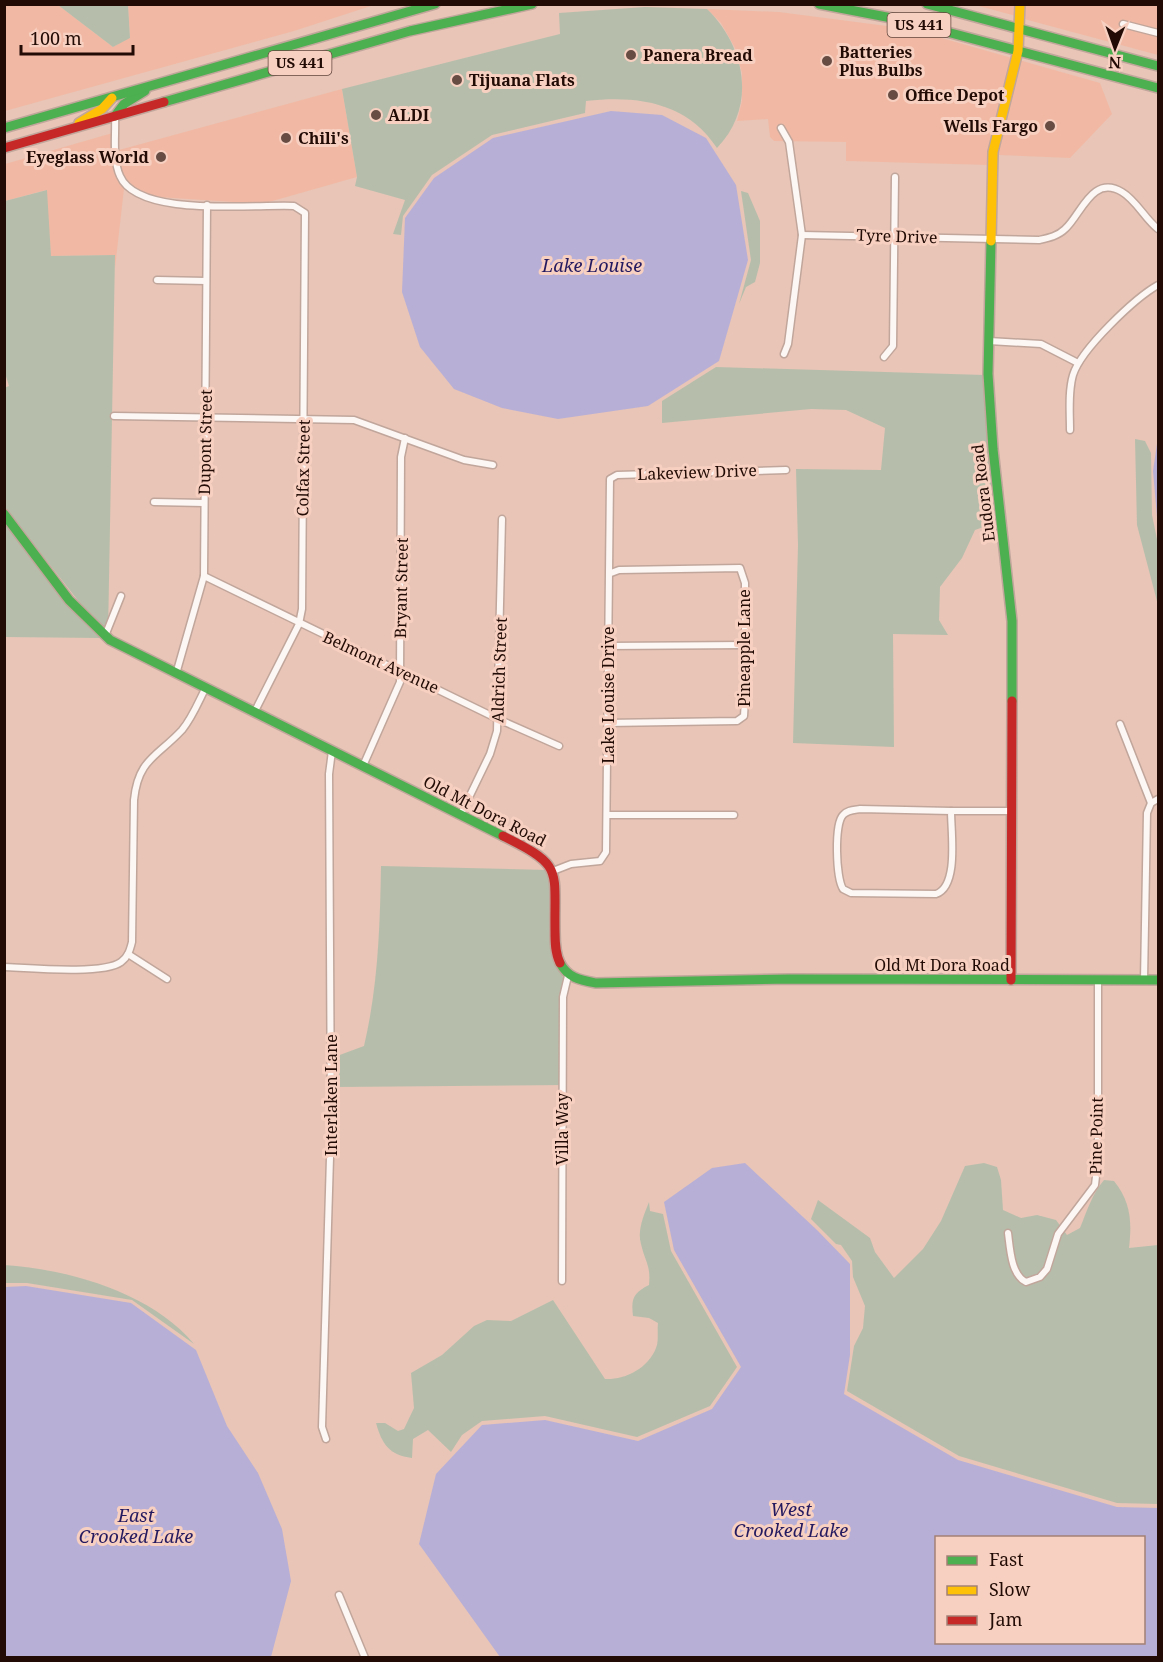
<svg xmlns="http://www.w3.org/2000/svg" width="1163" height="1662" viewBox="0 0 1163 1662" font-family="'Noto Serif',serif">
  <rect width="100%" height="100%" fill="#e8c5b7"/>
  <g fill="#f1b9a4">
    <path d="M5,5H58L113,47L130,37L128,5H374L294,31L5,111Z"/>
    <path d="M975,5H1016V16Z"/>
    <path d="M1024,5H1158V55L1024,19Z"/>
    <path d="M707,9L779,12L910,29L1012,58L992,136L989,165L846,161V142L774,141L770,137L768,119L737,121L742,101V73L735,48L721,23Z"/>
    <path d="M1019,60L1100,83L1112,114L1070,158L999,155L997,161Z"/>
    <path d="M342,89L357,177L262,204L143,196L125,180L115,268V255L51,256L46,190L5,201V164L116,132L119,150Z"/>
  </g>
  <g fill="#b6beab">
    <path d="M58,5H128L130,38L113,47Z"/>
    <path d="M645,7L707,9C746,47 757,107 717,148C687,102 637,95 586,101L585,113L492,135L432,175L403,216L401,235L393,234L405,200L355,186L357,177L342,89L560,34L559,13Z"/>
    <path d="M47,190L51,256L115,255L108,634L95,622L5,508L4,388L9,386L4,370L5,201Z"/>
    <path d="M741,191L748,193L760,221V263L755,282L746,287L739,304L751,260Z"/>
    <path d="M716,367L984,375L997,522L975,530L962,558L940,587L939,620L948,635L893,634L894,747L793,743L798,545L796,469L881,470L885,428L846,410L811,409L662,423V401Z"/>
    <path d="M1135,439L1145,441L1151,453L1152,515L1158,544V605L1137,525Z"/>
    <path d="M4,521L67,603L100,638L5,637Z"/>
    <path d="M381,866L548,870L552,885V956L564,979L566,1085L338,1087L337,1056L364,1046C378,986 380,928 381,866Z"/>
    <path d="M984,1163L997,1167L1001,1180L1003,1210L1021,1218L1037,1215L1056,1220L1067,1235L1080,1228C1087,1211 1092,1194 1104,1180L1114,1181C1131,1202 1132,1222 1129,1248L1158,1245V1504L1117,1503L959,1456L847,1391L854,1346L863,1328L865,1306L853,1277L852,1261L841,1245L836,1244L811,1219L818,1200L870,1238L875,1252L894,1278L923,1249L941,1221L965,1166Z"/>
    <path d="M649,1202L650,1211L663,1214L671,1251L737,1367L710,1406L637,1437L545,1416L482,1421L462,1435L451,1452L428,1430L413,1439L412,1458C389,1455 382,1444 376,1423H385L398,1431L404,1429L414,1408L411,1373L442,1355L474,1326L487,1320L511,1321L553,1300L605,1379C624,1380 648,1369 656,1348C659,1341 657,1331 658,1323L649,1318L633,1316C631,1299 633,1293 649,1285C651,1265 645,1262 641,1244C637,1230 644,1215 649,1202Z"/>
    <path d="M4,1265C68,1269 152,1293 194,1344L132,1300L27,1283H5Z"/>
  </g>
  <g fill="#b8afd6" fill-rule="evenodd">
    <path d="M611,111L662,115L706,138L736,185L748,260L719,361L648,406L558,419L502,408L454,389L420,347L402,292L405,218L434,178L493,138Z"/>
    <path d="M1158,437V528L1153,471Z"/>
    <path d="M745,1163L817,1230L850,1264V1355L844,1394L958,1460L1117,1507L1158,1508V1657H500L419,1544L436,1474L482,1425L545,1420L638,1441L712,1409L741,1367L674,1250L664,1202L712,1168ZM936,1538H1144V1642H936Z"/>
    <path d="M26,1286L131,1303L196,1350L227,1426L258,1473L282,1529L291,1581L271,1657H5V1287Z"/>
  </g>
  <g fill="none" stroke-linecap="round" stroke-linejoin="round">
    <defs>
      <g id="street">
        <path d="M1123,24L1158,33"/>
        <path d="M115,116C116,135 112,158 120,176C138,218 253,204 294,206L305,213L302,609L299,624L254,713"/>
        <path d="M781,128L789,142L802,235L788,344L784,354"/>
        <path d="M802,235L1039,240C1048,238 1058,236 1065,229C1081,215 1092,174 1122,192C1136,200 1145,219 1158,229"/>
        <path d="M157,280L206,281"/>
        <path d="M989,341L1041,344L1078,363"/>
        <path d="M884,357L893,346L895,177"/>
        <path d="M114,416L354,420L464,460L493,465"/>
        <path d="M1070,430C1070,412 1068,392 1073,375C1081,349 1135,298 1158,285"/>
        <path d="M154,502L204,503"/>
        <path d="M204,576L498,719L559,746"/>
        <path d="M105,636L121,596"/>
        <path d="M608,646L745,645"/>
        <path d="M176,674L204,576L207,205"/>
        <path d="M607,723L737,721L744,716L745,699V583L740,568L619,570L611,573"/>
        <path d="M1120,724L1151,803"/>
        <path d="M363,766L400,682L401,457L405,438"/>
        <path d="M860,809L951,811C951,833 959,886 936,894L851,893L843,889C836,878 834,824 843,815C847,810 854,810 860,809Z"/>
        <path d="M951,811H1011"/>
        <path d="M461,814L490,754L497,731L502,519"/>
        <path d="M608,815H734"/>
        <path d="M553,871L571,864L600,861L606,852L610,479L617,475L786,470"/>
        <path d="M128,954L167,979"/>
        <path d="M4,967C29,968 103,975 121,962C128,957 130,950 132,942L134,800C138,759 157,757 182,730C192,718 198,703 205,689"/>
        <path d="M1144,980L1147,813L1151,803L1158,799"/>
        <path d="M1008,1233C1010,1248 1011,1275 1026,1282L1040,1277L1047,1269L1058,1234L1095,1185L1098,1159V980"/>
        <path d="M562,1281L563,997L568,976"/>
        <path d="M326,1439L322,1427L331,1124L329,774L332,751"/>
        <path d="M339,1595L365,1658"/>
      </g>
      <g id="fast">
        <path d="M819,4L902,20L1158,88"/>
        <path d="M927,4L1158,66"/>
        <path d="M164,102L410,31L532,4"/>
        <path d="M115,116L124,104L145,91"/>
        <path d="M4,128L435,4"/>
        <path d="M991,241L988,374L993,449L1012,621V701"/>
        <path d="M4,514L69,600L110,640L503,836"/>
        <path d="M560,963C568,978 580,980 596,983L789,979L1158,980"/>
      </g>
      <g id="slow">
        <path d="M79,123L102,109L112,98"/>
        <path d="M991,241L993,152L1018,51L1020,4"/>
      </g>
      <g id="jam">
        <path d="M4,148L164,102"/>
        <path d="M503,836C564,866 554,868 555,931C555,941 555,953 560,963"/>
        <path d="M1011,980L1012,701"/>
      </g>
    </defs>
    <use href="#street" stroke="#c1a69b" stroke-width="9"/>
    <use href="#fast" stroke="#c1a69b" stroke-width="12"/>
    <use href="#slow" stroke="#c1a69b" stroke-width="12"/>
    <use href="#jam" stroke="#c1a69b" stroke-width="12"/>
    <use href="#street" stroke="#fcf6f4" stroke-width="6"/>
    <use href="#fast" stroke="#4caf50" stroke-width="9"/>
    <use href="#slow" stroke="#ffc107" stroke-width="9"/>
    <use href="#jam" stroke="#c62828" stroke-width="9"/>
  </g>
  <g fill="#674c43" stroke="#f8d0c1" stroke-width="2">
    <circle cx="631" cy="55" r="6"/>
    <circle cx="827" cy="61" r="6"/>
    <circle cx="457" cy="80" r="6"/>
    <circle cx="893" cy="95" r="6"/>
    <circle cx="376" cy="115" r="6"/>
    <circle cx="1050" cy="126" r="6"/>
    <circle cx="286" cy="138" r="6"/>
    <circle cx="161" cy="157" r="6"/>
  </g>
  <g text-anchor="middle" stroke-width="6" stroke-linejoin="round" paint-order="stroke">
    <g fill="#f8d0c1" stroke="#62463d" stroke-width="1.5">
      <rect x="887.5" y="13" width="63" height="24" rx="4.5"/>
      <rect x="268.5" y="51" width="63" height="24" rx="4.5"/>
    </g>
    <g font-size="15" font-weight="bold" fill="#210b04">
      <text x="919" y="30">US 441</text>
      <text x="300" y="68">US 441</text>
    </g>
    <g font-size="16" font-weight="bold" fill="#210b04" stroke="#f8d0c1" text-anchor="start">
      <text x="839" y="58">Batteries<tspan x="839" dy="18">Plus Bulbs</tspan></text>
      <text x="643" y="61">Panera Bread</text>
      <text x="469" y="86">Tijuana Flats</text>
      <text x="905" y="101">Office Depot</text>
      <text x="388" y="121">ALDI</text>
      <text x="1038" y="132" text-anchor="end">Wells Fargo</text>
      <text x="298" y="144">Chili's</text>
      <text x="149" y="163" text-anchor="end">Eyeglass World</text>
    </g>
    <g font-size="16" fill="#210b04" stroke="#f8d0c1">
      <text transform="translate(897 236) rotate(2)" y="6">Tyre Drive</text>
      <text transform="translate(205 442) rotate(-89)" y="6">Dupont Street</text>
      <text transform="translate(303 468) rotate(-89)" y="6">Colfax Street</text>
      <text transform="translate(697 472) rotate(-2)" y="6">Lakeview Drive</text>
      <text transform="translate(983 493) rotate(-97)" y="6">Eudora Road</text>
      <text transform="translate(401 588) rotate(-89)" y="6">Bryant Street</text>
      <text transform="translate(744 648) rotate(-90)" y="6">Pineapple Lane</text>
      <text transform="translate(381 662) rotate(25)" y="6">Belmont Avenue</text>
      <text transform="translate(499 670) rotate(-88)" y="6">Aldrich Street</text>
      <text transform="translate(608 695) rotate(-90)" y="6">Lake Louise Drive</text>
      <text transform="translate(485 811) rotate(27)" y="6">Old Mt Dora Road</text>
      <text x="942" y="971">Old Mt Dora Road</text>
      <text transform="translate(331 1095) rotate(-90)" y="6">Interlaken Lane</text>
      <text transform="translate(562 1129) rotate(-90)" y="6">Villa Way</text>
      <text transform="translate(1096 1136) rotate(-89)" y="6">Pine Point</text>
    </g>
    <g font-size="18" font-style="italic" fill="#241a60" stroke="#f8d0c1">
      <text x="592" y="272">Lake Louise</text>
      <text x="791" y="1516">West<tspan x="791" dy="21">Crooked Lake</tspan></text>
      <text x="136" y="1522">East<tspan x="136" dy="21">Crooked Lake</tspan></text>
    </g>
  </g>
  <rect width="1163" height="1662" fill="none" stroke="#210b04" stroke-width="12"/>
  <rect x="935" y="1536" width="210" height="108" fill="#f8d0c1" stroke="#a28175" stroke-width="1.5"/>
  <rect x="947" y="1556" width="30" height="9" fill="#4caf50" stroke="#a28175" stroke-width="1.5"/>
  <text x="989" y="1566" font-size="18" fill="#210b04">Fast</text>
  <rect x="947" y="1586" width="30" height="9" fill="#ffc107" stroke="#a28175" stroke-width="1.5"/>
  <text x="989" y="1596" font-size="18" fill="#210b04">Slow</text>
  <rect x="947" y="1616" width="30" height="9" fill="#c62828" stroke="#a28175" stroke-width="1.5"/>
  <text x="989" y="1626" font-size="18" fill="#210b04">Jam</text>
  <g transform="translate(1115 48) rotate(181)" stroke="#f8d0c1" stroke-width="4.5" paint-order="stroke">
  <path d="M0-4.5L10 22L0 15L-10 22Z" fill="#210b04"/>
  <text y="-9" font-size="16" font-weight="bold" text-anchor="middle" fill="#210b04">N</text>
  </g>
  <path d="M21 45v9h112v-9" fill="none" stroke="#210b04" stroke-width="3"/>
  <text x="30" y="45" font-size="18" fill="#210b04" stroke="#f8d0c1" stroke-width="4.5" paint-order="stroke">100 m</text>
</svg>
